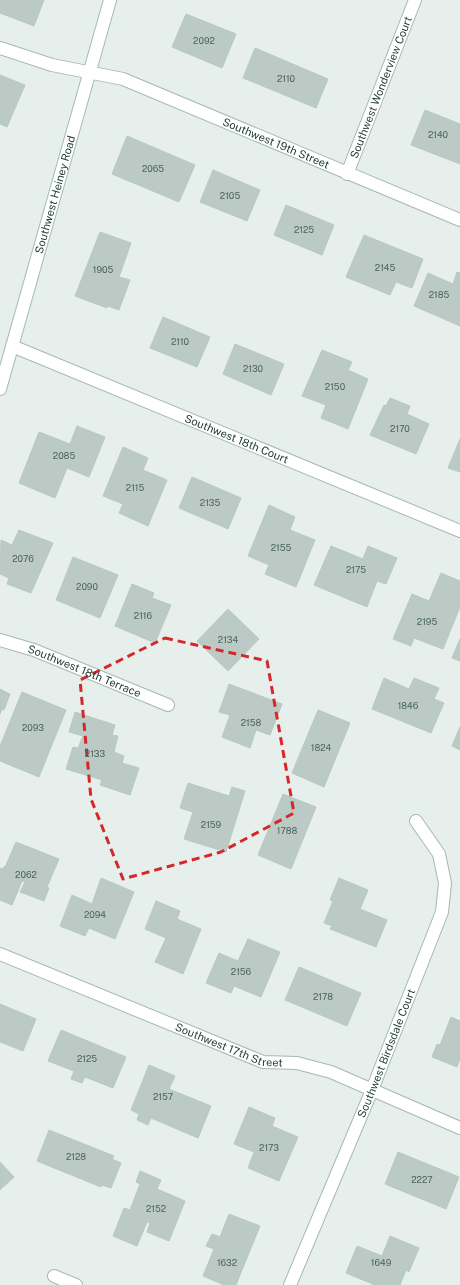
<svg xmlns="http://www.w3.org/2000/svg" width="460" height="1285" viewBox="0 0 460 1285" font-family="'Public Sans',sans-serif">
  <rect width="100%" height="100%" fill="#e6efeb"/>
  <g fill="#bbcac4" stroke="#b8c9c2">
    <path d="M0,0H44L34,26L0,13Z"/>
    <path d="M186,14L236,34L222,68L172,47Z"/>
    <path d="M255,48L328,79L316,108L243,78Z"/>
    <path d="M0,75L25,85L7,127L0,124Z"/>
    <path d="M425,110L460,124V164L411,145Z"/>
    <path d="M127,136L195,165L179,202L112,174Z"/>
    <path d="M213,170L260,190L247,221L200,202Z"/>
    <path d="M286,205L334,225L322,255L274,235Z"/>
    <path d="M100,232L131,243L119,277L130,280L119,310L108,306L107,308L75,296Z"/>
    <path d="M364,235L423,259L412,288L396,282L390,295L346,277Z"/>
    <path d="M457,272L460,273V326L414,306L428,273L453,284Z"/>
    <path d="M163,317L210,337L197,367L150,348Z"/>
    <path d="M235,344L284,364L271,395L223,374Z"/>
    <path d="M322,350L352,362L348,370L368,379L348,429L321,418L326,405L302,396Z"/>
    <path d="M390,398L410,406L407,414L429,424L416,454L370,435L384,405L386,406Z"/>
    <path d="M77,426L105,437L89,477L67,468L55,498L19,483L39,432L70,444Z"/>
    <path d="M460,439V472L448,468Z"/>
    <path d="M123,447L148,458L143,470L167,480L148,526L119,513L123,504L103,496Z"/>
    <path d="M192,477L241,498L228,529L179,508Z"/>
    <path d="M269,505L295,517L290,530L315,540L296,587L265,574L269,565L248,556Z"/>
    <path d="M19,530L53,543L31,593L7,584L9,578L0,574L1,540L12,545Z"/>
    <path d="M331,546L363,559L368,546L397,558L386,584L377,581L367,607L314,585Z"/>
    <path d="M73,557L118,575L100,618L56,600Z"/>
    <path d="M441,573L460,581V607L443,649L414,638L411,646L393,639L412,594L429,601Z"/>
    <path d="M132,584L154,593L152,598L171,605L155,643L115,626Z"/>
    <path d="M228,609L259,639L228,671L197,641Z"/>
    <path d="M460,639V661L452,658Z"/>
    <path d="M384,678L409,689L414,678L439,688L434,699L444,703L431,733L372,709Z"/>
    <path d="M229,684L282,704L270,735L256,730L250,748L222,737L230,715L219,712Z"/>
    <path d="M0,689L10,694L4,710L2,709L0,714Z"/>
    <path d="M22,692L66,710L39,777L0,761V746Z"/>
    <path d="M318,710L350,723L324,787L292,773Z"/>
    <path d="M75,712L115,725L112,735L118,736L114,752L124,756L122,763L139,768L130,795L100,785L102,780L66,769L73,747L78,748L83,736L69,732Z"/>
    <path d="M460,727V750L452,746Z"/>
    <path d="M188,783L229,796L232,787L245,791L226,852L184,839L193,812L180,808Z"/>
    <path d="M283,794L316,807L291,869L258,855Z"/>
    <path d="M16,842L59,859L47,887L49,888L44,901L20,892L25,882L22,881L12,905L0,900V868L2,869L6,865Z"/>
    <path d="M101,878L134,892L115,939L89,928L85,936L60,926L72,895L92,904Z"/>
    <path d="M339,878L368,890L360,909L387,920L376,947L330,929L332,926L324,923L333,901L330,900Z"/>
    <path d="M156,901L180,911L177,919L201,929L183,974L155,962L166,938L145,929Z"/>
    <path d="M248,939L280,952L261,997L234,986L231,993L206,983L219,953L238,961Z"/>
    <path d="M299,967L361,993L347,1026L285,1000Z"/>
    <path d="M0,1004L36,1019L23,1051L0,1042Z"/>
    <path d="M451,1017L460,1021V1058L457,1067L432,1057L437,1044L440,1045Z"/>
    <path d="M61,1030L126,1057L113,1088L85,1077L82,1083L71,1079L74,1071L48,1061Z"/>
    <path d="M149,1065L175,1076L169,1089L211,1106L198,1138L151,1118L148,1125L137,1120L139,1114L131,1110Z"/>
    <path d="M249,1107L275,1118L272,1126L298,1137L279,1181L248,1168L254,1152L234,1144Z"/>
    <path d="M49,1130L114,1156L112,1159L121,1163L111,1188L102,1185L101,1187L37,1161Z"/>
    <path d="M398,1152L459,1177L446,1209L385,1184Z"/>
    <path d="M0,1162L14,1177L0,1190Z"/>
    <path d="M140,1171L161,1180L157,1189L185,1201L169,1241L147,1232L150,1223L147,1222L137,1246L113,1236L124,1208L130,1210L140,1184L136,1182Z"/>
    <path d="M229,1214L260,1226L236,1285H224L203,1276L214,1249L206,1246L212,1234L220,1237Z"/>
    <path d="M390,1236L419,1248L409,1272L406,1270L400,1285H375L346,1273L357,1246L382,1256Z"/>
  </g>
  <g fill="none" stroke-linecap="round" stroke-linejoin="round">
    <defs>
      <g id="street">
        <path id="s1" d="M0,48L52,65L123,79L460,220"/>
        <path id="s2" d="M347,174L415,0"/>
        <path id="s3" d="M12,346L460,531"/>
        <path id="s4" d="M0,640L34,650L168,705"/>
        <path id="s5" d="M0,954L263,1062L297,1063L331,1072L460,1128"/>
        <path d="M54,1276L76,1285"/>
        <path id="s6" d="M290,1285L372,1090L442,912L445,883L439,854L416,821"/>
      </g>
      <g id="secondary">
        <path id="s7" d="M0,389L110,0"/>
      </g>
    </defs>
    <use href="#street" stroke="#a8b8b2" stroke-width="14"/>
    <use href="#secondary" stroke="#a4bbb3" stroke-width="14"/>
    <use href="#street" stroke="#fff" stroke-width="12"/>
    <use href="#secondary" stroke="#fff" stroke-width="12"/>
  </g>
  <path fill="none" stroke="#d62828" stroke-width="3" stroke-dasharray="8 5" stroke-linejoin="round" d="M165,638L267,661L294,813L221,852L123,879L91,799L80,680Z"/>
  <g text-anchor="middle" stroke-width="3" stroke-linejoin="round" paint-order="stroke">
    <g font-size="9" fill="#4a645c">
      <text x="204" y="44">2092</text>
      <text x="286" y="82">2110</text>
      <text x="438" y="138">2140</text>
      <text x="153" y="172">2065</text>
      <text x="230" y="199">2105</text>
      <text x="304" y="233">2125</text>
      <text x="385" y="271">2145</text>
      <text x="103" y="273">1905</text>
      <text x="439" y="298">2185</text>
      <text x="180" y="345">2110</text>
      <text x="253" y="372">2130</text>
      <text x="335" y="390">2150</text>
      <text x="400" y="432">2170</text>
      <text x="64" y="459">2085</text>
      <text x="135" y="491">2115</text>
      <text x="210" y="506">2135</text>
      <text x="281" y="551">2155</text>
      <text x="23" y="562">2076</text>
      <text x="356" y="573">2175</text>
      <text x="87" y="590">2090</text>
      <text x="143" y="619">2116</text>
      <text x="427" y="625">2195</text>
      <text x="228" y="643">2134</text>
      <text x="408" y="709">1846</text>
      <text x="251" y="726">2158</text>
      <text x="33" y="731">2093</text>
      <text x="321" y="751">1824</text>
      <text x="95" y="757">2133</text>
      <text x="211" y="828">2159</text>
      <text x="287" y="834">1788</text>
      <text x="26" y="878">2062</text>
      <text x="95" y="918">2094</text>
      <text x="241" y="975">2156</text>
      <text x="323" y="1000">2178</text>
      <text x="87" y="1062">2125</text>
      <text x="163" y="1100">2157</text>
      <text x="269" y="1151">2173</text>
      <text x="76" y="1160">2128</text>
      <text x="422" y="1183">2227</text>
      <text x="156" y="1212">2152</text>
      <text x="227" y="1266">1632</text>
      <text x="381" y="1266">1649</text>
    </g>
    <g font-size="11" fill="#24423a" stroke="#f7fbf9">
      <text dy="4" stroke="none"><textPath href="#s2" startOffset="93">Southwest Wonderview Court</textPath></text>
      <text dy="4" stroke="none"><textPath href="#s1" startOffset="293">Southwest 19th Street</textPath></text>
      <text dy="4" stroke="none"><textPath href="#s7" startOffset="202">Southwest Heiney Road</textPath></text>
      <text dy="4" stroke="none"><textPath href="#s3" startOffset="243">Southwest 18th Court</textPath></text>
      <text dy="4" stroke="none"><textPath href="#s4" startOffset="90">Southwest 18th Terrace</textPath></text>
      <text dy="4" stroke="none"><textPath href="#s5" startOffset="247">Southwest 17th Street</textPath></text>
      <text dy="4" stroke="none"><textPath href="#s6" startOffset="251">Southwest Birdsdale Court</textPath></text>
    </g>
  </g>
</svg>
